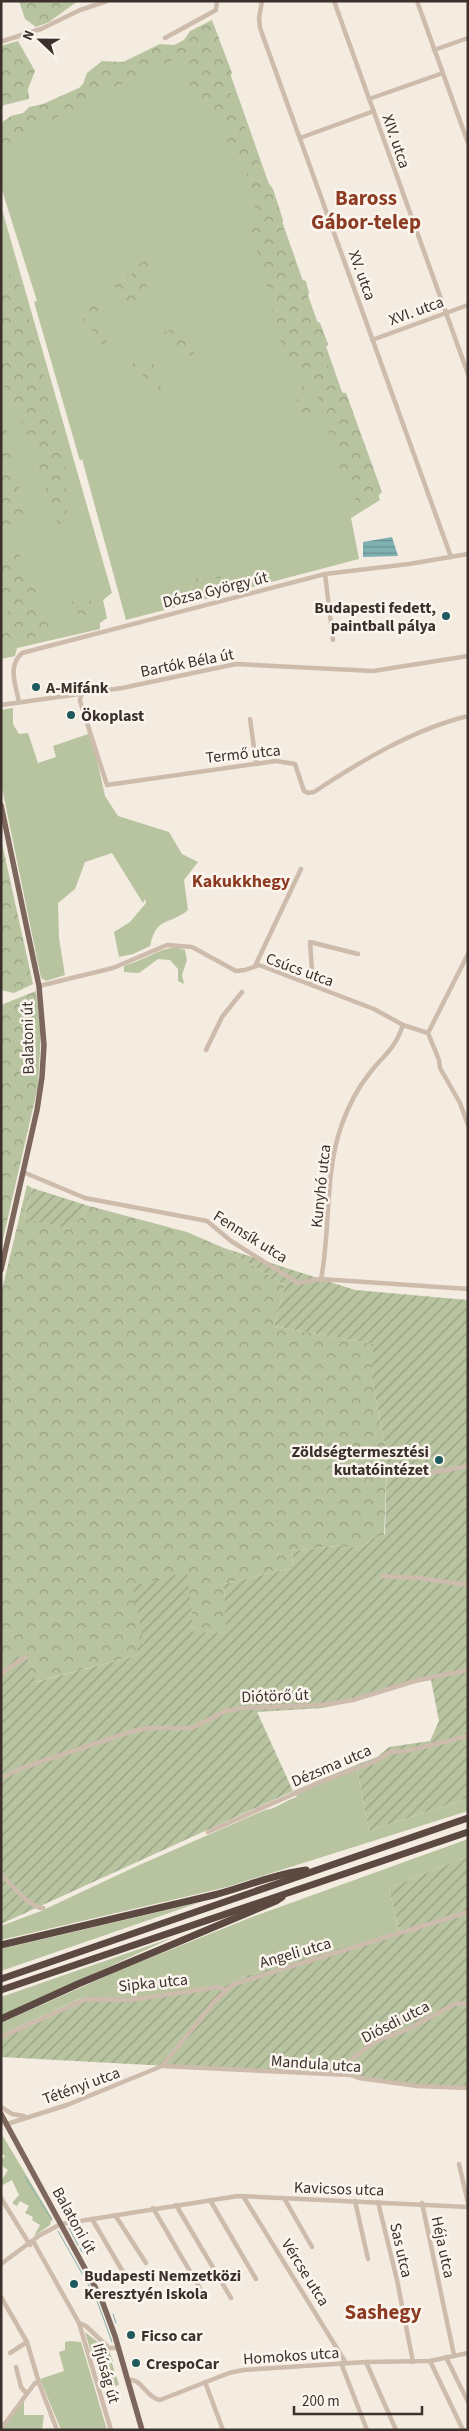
<svg xmlns="http://www.w3.org/2000/svg" width="469" height="2431" viewBox="0 0 469 2431" font-family="'Source Sans 3',sans-serif">
  <defs>
    <pattern id="forest-crowns" width="20" height="18" patternUnits="userSpaceOnUse" patternTransform="scale(1.25)"><rect width="20" height="18" fill="#b8c4a0"/><path d="M2 6a3 3 0 1 1 6 0M12 15a3 3 0 1 1 6 0" fill="none" stroke="#97a083"/></pattern>
    <pattern id="park-tufts" width="24" height="20" patternUnits="userSpaceOnUse" patternTransform="scale(1.25)"><rect width="24" height="20" fill="#b8c4a0"/><path d="M3 7l-1-3M5 7V3M7 7l1-3M15 17l-1-3M17 17v-4M19 17l1-3" fill="none" stroke="#97a083"/></pattern>
    <pattern id="garden-furrows" width="10" height="10" patternUnits="userSpaceOnUse" patternTransform="scale(1.25)"><rect width="10" height="10" fill="#b8c4a0"/><path d="M-1 1l2-2M0 10L10 0M9 11l2-2" fill="none" stroke="#97a083"/></pattern>
    <pattern id="water-rules" width="6" height="5" patternUnits="userSpaceOnUse" patternTransform="scale(1.25)"><rect width="6" height="5" fill="#7fb0b2"/><path d="M0 2.5h6" fill="none" stroke="#699091"/></pattern>
  </defs>
  <rect width="100%" height="100%" fill="#f4ebe1"/>
  <g fill="#b8c4a0">
    <path d="M213,25L380,500L351,518L359,559L126,620L82,459L80,461L34,302L37,301L1,187V142Z"/>
    <path d="M1,206L112,593L103,600L107,618L100,623V629L17,648L15,656L1,659Z"/>
    <path d="M13,708V724L19,734L28,733L38,763L56,757L53,746L91,733L105,796L118,816L169,832L182,854L198,862L184,880L188,910C169,926 157,915 150,946L133,954L119,957L114,932L130,922L146,903L145,899L143,903L112,853L85,862L75,889L58,903L59,938L65,975L46,981L41,978L1,783V710Z"/>
    <path d="M176,947L185,950L187,960L182,975L184,984L178,981V969L170,960L158,959L139,973L124,972V966C142,961 158,949 176,947Z"/>
    <path d="M356,1765L369,1831L468,1798V1811L227,1887L1,1940V1926L41,1911L137,1866L265,1810C277,1809 285,1800 297,1797L293,1791Z"/>
    <path d="M468,1839V1856L389,1888L399,1932L242,1977L225,1986L131,1998H81L2,2034L1,2037V2023L120,1970L252,1917Z"/>
    <path d="M201,1902L1,1971V1949Z"/>
    <path d="M174,1937L1,2016V1997Z"/>
    <path d="M1,2133L52,2218L50,2225L34,2236L40,2225L32,2220L33,2217L25,2213L29,2206L20,2201L17,2206L13,2204V2202L19,2195L12,2180L1,2186V2181L8,2170L1,2165V2161L5,2156L1,2153Z"/>
    <path d="M71,2341L81,2342L107,2430H61L40,2379L64,2371L59,2352L65,2350V2342Z"/>
    <path d="M112,2363L119,2385L108,2388L101,2366Z"/>
    <path d="M24,2400V2415H44L42,2430H2Z"/>
  </g>
  <g fill="url(#forest-crowns)">
    <path d="M19,1H78L49,22L36,27L25,19Z"/>
    <path d="M212,20L232,73L227,83L266,180L273,189L283,220L282,226L300,279L306,281L309,293L306,300L312,319L320,323L328,344L323,353L338,392L346,393L382,492C368,507 361,510 349,491C346,486 341,479 340,473C339,469 341,465 340,461C337,453 332,447 327,441L329,431L318,401L320,385L315,381L314,387L311,388C305,379 296,376 291,366C275,335 271,298 262,265C260,256 255,248 253,240C251,230 250,214 255,206L245,167L232,154L219,119L214,116C209,97 194,95 188,82C183,68 190,71 177,58L89,99L86,103L18,136L11,148L1,149V123L11,116L23,113L29,107L43,104L79,88L83,84L87,73L102,61L123,62L160,44L174,45L184,40L190,31Z"/>
    <path d="M18,41L35,71L28,89L29,99L4,105L1,109V46Z"/>
    <path d="M151,259L158,264L149,277L146,291L141,304L132,306L116,291L114,286L120,278L130,276L141,263Z"/>
    <path d="M16,271L55,421L54,428L65,446L67,518L65,523L58,525L26,430L17,412L10,410L1,371V280Z"/>
    <path d="M100,300L102,305L95,316C96,327 106,335 108,346L105,348L94,332L82,318L84,309Z"/>
    <path d="M172,329L177,331L179,335L190,339L189,348L197,356L195,358L186,355L173,345H165L161,337L163,333Z"/>
    <path d="M143,358L153,363L160,379L166,384L170,393L166,395L159,391L157,383L154,380L145,385L138,382L144,378L139,366L132,368L131,366L137,360Z"/>
    <path d="M304,385L311,410L310,413L303,416L298,414L294,409L301,386Z"/>
    <path d="M1,403L26,523C18,530 13,535 1,533Z"/>
    <path d="M13,547L21,557L27,582L35,584L40,620L51,624L54,633L19,640L7,648L1,644V616L7,630H11C13,619 10,611 1,605V549Z"/>
    <path d="M221,561L227,570L222,578H206L197,587L193,585L198,573C215,572 210,571 221,561Z"/>
    <path d="M88,594L95,611L90,615L80,616L76,612L69,614L66,611L76,595L82,598Z"/>
    <path d="M1,839L33,984L14,993L1,990Z"/>
    <path d="M36,991L41,1032L38,1086L1,1248V1005Z"/>
    <path d="M27,1185L32,1188L24,1218L71,1229L89,1206L187,1232L224,1248L285,1285L274,1326L374,1344L372,1380L387,1454L384,1536L372,1539L366,1545L345,1548L343,1545L293,1551L292,1568L224,1584L227,1632L194,1634L186,1572L138,1655L35,1682L25,1653L1,1670V1294Z"/>
  </g>
  <path fill="url(#park-tufts)" d="M85,2332L109,2351L113,2361L99,2366L96,2358L93,2359Z"/>
  <g fill="url(#garden-furrows)">
    <path d="M32,1188L89,1206L71,1229L24,1219Z"/>
    <path d="M224,1248L355,1290L468,1300V1798L369,1831L356,1765L377,1757L389,1747L430,1741L439,1721L431,1680L393,1687L362,1699L323,1708L257,1712L293,1791L1,1924V1670L25,1652L36,1682L138,1655L137,1646L144,1644L132,1586L187,1572L194,1633L226,1632L224,1584L292,1568L293,1551L344,1545L345,1548L366,1545L372,1539L385,1534L387,1454L372,1380L373,1344L274,1326L285,1285Z"/>
    <path d="M468,1856V2088L426,2086L354,2076L1,2057L2,2034L86,1996L131,1998L225,1986L242,1977L399,1931L389,1888Z"/>
  </g>
  <path fill="url(#water-rules)" d="M392,537L398,556L363,557V542Z"/>
  <g fill="none" stroke-linecap="round" stroke-linejoin="round">
    <g stroke="#7fb0b2" stroke-width="1">
      <path d="M25,2177L52,2220"/>
      <path d="M69,2228L78,2245"/>
      <path d="M58,2231L96,2298L112,2342"/>
      <path d="M80,2248L82,2252"/>
      <path d="M113,2314L116,2323"/>
    </g>
    <g stroke="#cdbbac" stroke-width="4.5">
      <path d="M262,1L259,18L260,28L451,557"/>
      <path d="M334,1L468,374"/>
      <path d="M417,1L468,143"/>
      <path d="M165,38L216,10L217,1"/>
      <path d="M3,41L41,29L80,10L107,1"/>
      <path d="M434,50L468,38"/>
      <path d="M369,99L443,73"/>
      <path d="M300,138L374,111"/>
      <path d="M372,340L468,305"/>
      <path d="M325,574L333,640"/>
      <path d="M81,695L80,701L107,785L276,761L295,764L304,791L308,793L314,792C359,762 414,729 468,716"/>
      <path d="M19,702C16,686 7,666 22,653L325,574L409,564L468,554"/>
      <path d="M1,705L122,688L236,664L373,671L468,656"/>
      <path d="M250,719L256,762"/>
      <path d="M255,966L301,869"/>
      <path d="M310,984L312,971L310,942L358,954"/>
      <path d="M39,986L113,968L167,945L192,947L236,971L245,970L259,965L374,1009L403,1025L428,1033L439,1060L440,1068L460,1103L468,1125"/>
      <path d="M428,1033L468,954"/>
      <path d="M206,1050L222,1017L242,992"/>
      <path d="M23,1172L85,1198L207,1221L231,1241L298,1283L321,1279L468,1289"/>
      <path d="M321,1279C331,1228 324,1173 342,1124C348,1107 358,1088 369,1074C384,1054 394,1051 403,1025"/>
      <path d="M388,1472L419,1475L468,1466"/>
      <path d="M382,1576L419,1578L468,1585"/>
      <path d="M1,1673L26,1657"/>
      <path d="M1,1778L22,1768L133,1731L149,1728H192L226,1711L241,1708L323,1705L353,1700L418,1680L468,1670"/>
      <path d="M208,1832L325,1780L374,1762L390,1752L407,1751L468,1736"/>
      <path d="M1,1874C10,1883 31,1909 43,1908"/>
      <path d="M1,2037L86,1999L131,2000L218,1987L225,1990"/>
      <path d="M162,2066L351,2075L359,2078L417,2086L468,2088"/>
      <path d="M341,2074L351,2060L376,2041L406,2030L455,2004L468,2003"/>
      <path d="M1,2107L12,2114L24,2116"/>
      <path d="M7,2124L67,2105L162,2066L215,2001L234,1984L468,1912"/>
      <path d="M459,2164L468,2203"/>
      <path d="M243,2196L346,2363"/>
      <path d="M1,2198L30,2245"/>
      <path d="M284,2198L312,2247"/>
      <path d="M210,2200L256,2279"/>
      <path d="M355,2201L368,2259"/>
      <path d="M378,2202L397,2280L413,2362"/>
      <path d="M422,2203L454,2355"/>
      <path d="M176,2205L231,2298"/>
      <path d="M153,2208L205,2297"/>
      <path d="M115,2215L146,2263"/>
      <path d="M92,2219L126,2277"/>
      <path d="M33,2241L79,2323L111,2430"/>
      <path d="M1,2264L40,2235L61,2224L238,2196L468,2207"/>
      <path d="M1,2297L27,2342L39,2383L57,2430"/>
      <path d="M79,2323L86,2326L109,2348H119"/>
      <path d="M10,2353L27,2342"/>
      <path d="M446,2357L468,2402"/>
      <path d="M430,2361L463,2430"/>
      <path d="M366,2362L396,2430"/>
      <path d="M341,2363L367,2430"/>
      <path d="M16,2367L21,2387L26,2393"/>
      <path d="M128,2380C141,2377 146,2398 160,2400L229,2373L243,2370L366,2362L430,2361L468,2353"/>
      <path d="M205,2382L223,2430"/>
      <path d="M1,2429L35,2383H39"/>
    </g>
    <g stroke="#7d675c" stroke-width="5.5">
      <path d="M1,805L39,986L44,1045L42,1077L37,1110L1,1270"/>
      <path d="M1,2114L101,2298L115,2336L142,2430"/>
    </g>
    <g stroke="#5c4a42" stroke-width="7">
      <path d="M1,1945C72,1929 143,1912 214,1895C245,1887 274,1874 306,1870"/>
      <path d="M1,1979L468,1818"/>
      <path d="M1,1990L468,1832"/>
      <path d="M1,2019L78,1984L276,1901L282,1897"/>
    </g>
  </g>
  <g fill="#1f5a5e" stroke="#fbf5ee" stroke-width="2">
    <circle cx="446" cy="616" r="5"/>
    <circle cx="36" cy="687" r="5"/>
    <circle cx="71" cy="715" r="5"/>
    <circle cx="439" cy="1460" r="5"/>
    <circle cx="74" cy="2284" r="5"/>
    <circle cx="131" cy="2335" r="5"/>
    <circle cx="136" cy="2363" r="5"/>
  </g>
  <g text-anchor="middle" stroke-width="5" stroke-linejoin="round" paint-order="stroke">
    <g font-size="16" fill="#3b302b" stroke="#fbf5ee">
      <text transform="translate(397 141) rotate(71)" y="6">XIV. utca</text>
      <text transform="translate(363 275) rotate(70)" y="6">XV. utca</text>
      <text transform="translate(416 310) rotate(-20)" y="6">XVI. utca</text>
      <text transform="translate(215 589) rotate(-14)" y="6">Dózsa György út</text>
      <text transform="translate(187 662) rotate(-11)" y="6">Bartók Béla út</text>
      <text transform="translate(243 753) rotate(-6)" y="6">Termő utca</text>
      <text transform="translate(300 969) rotate(20)" y="6">Csúcs utca</text>
      <text transform="translate(27 1038) rotate(-91)" y="6">Balatoni út</text>
      <text transform="translate(320 1186) rotate(-84)" y="6">Kunyhó utca</text>
      <text transform="translate(251 1236) rotate(32)" y="6">Fennsík utca</text>
      <text transform="translate(275 1695) rotate(-2)" y="6">Diótörő út</text>
      <text transform="translate(331 1765) rotate(-23)" y="6">Dézsma utca</text>
      <text transform="translate(295 1952) rotate(-16)" y="6">Angeli utca</text>
      <text transform="translate(153 1982) rotate(-6)" y="6">Sipka utca</text>
      <text transform="translate(395 2021) rotate(-27)" y="6">Diósdi utca</text>
      <text transform="translate(316 2063) rotate(4)" y="6">Mandula utca</text>
      <text transform="translate(81 2085) rotate(-20)" y="6">Tétényi utca</text>
      <text transform="translate(339 2188) rotate(2)" y="6">Kavicsos utca</text>
      <text transform="translate(75 2220) rotate(61)" y="6">Balatoni út</text>
      <text transform="translate(444 2247) rotate(78)" y="6">Héja utca</text>
      <text transform="translate(402 2250) rotate(77)" y="6">Sas utca</text>
      <text transform="translate(306 2272) rotate(58)" y="6">Vércse utca</text>
      <text transform="translate(291 2355) rotate(-4)" y="6">Homokos utca</text>
      <text transform="translate(107 2373) rotate(74)" y="6">Ifjúság út</text>
    </g>
    <g font-size="16" font-weight="bold" fill="#3b302b" stroke="#fbf5ee" text-anchor="start">
      <text x="436" y="613" text-anchor="end">Budapesti fedett,<tspan x="436" dy="18">paintball pálya</tspan></text>
      <text x="46" y="693">A-Mifánk</text>
      <text x="81" y="721">Ökoplast</text>
      <text x="429" y="1457" text-anchor="end">Zöldségtermesztési<tspan x="429" dy="18">kutatóintézet</tspan></text>
      <text x="84" y="2281">Budapesti Nemzetközi<tspan x="84" dy="18">Keresztyén Iskola</tspan></text>
      <text x="141" y="2341">Ficso car</text>
      <text x="146" y="2369">CrespoCar</text>
    </g>
    <g font-size="18" font-weight="bold" fill="#8c3b22" stroke="#fbf5ee">
      <text x="241" y="887">Kakukkhegy</text>
    </g>
    <g font-size="21" font-weight="bold" fill="#8c3b22" stroke="#fbf5ee">
      <text x="366" y="205">Baross<tspan x="366" dy="24">Gábor-telep</tspan></text>
      <text x="383" y="2319">Sashegy</text>
    </g>
  </g>
  <rect width="469" height="2431" fill="none" stroke="#3b302b" stroke-width="5"/>
  <g transform="translate(40 40) rotate(292)" stroke="#fbf5ee" stroke-width="4" paint-order="stroke">
  <path d="M0-4L9 19L0 12L-9 19Z" fill="#3b302b"/>
  <text y="-8" font-size="14" font-weight="bold" text-anchor="middle" fill="#3b302b">N</text>
  </g>
  <path d="M294 2406v8h128v-8" fill="none" stroke="#3b302b" stroke-width="2.5"/>
  <text x="302" y="2406" font-size="15" fill="#3b302b" stroke="#fbf5ee" stroke-width="4" paint-order="stroke">200 m</text>
</svg>
